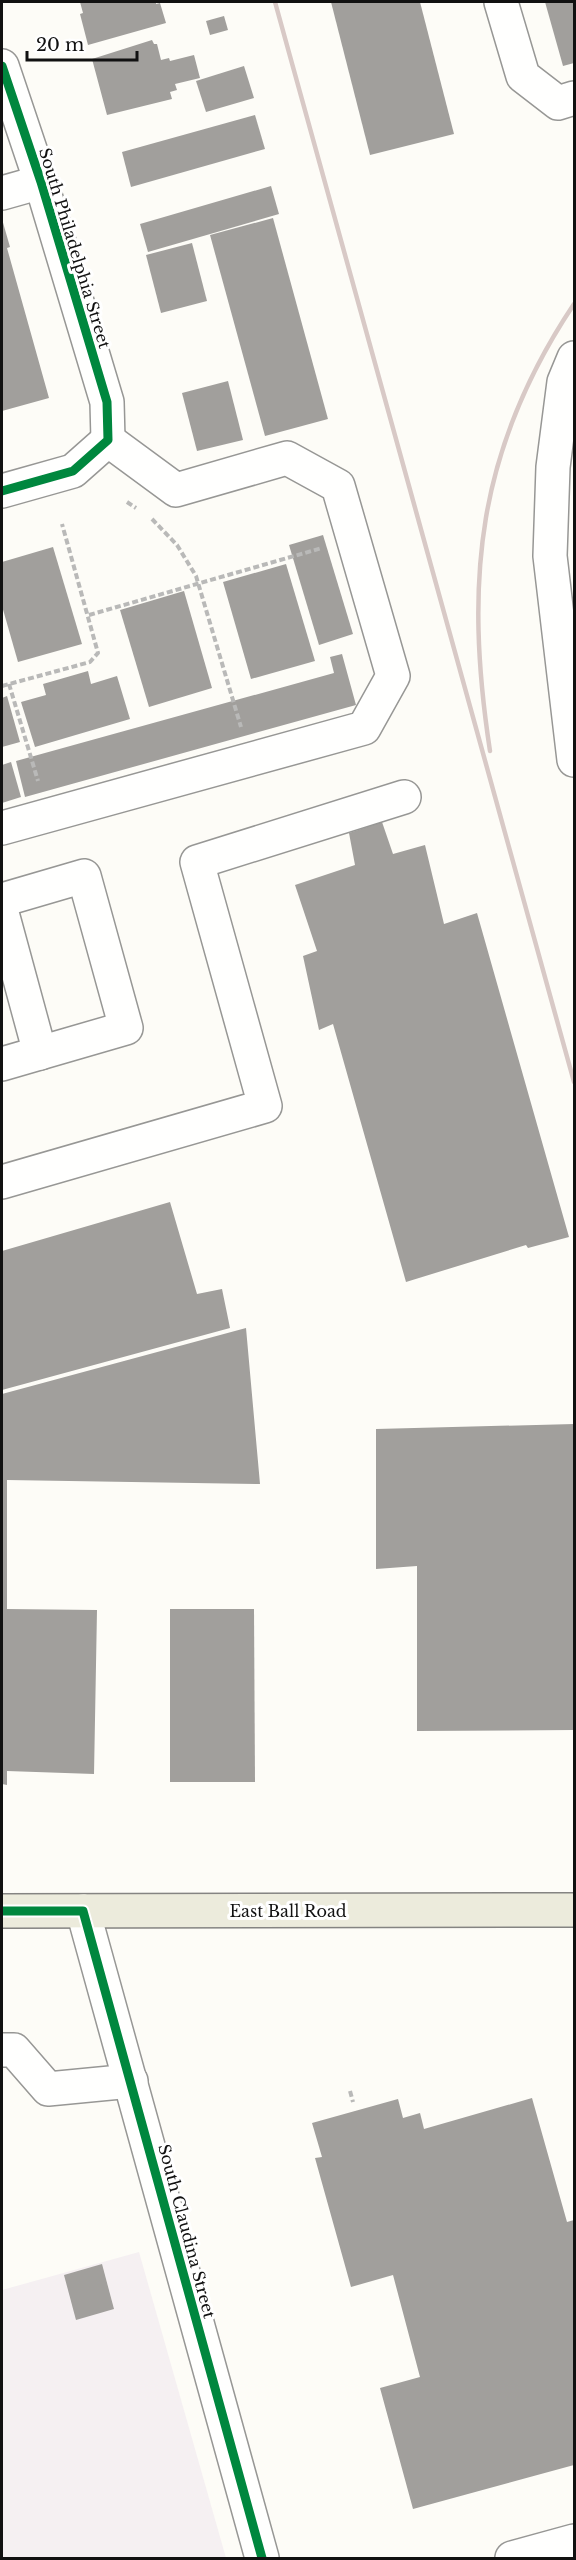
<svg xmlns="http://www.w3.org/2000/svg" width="576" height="2560" viewBox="0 0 576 2560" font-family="'Libre Baskerville',serif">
  <rect width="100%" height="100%" fill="#fdfcf7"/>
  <path fill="#f5f0f2" d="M139,2252L226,2558H2V2290Z"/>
  <g fill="#a19f9c">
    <path d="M80,2H156V4L160,3L166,23L88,45L80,14L83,13Z"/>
    <path d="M331,2H420L454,134L370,155Z"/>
    <path d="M545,2H574V63L563,66Z"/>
    <path d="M224,16L228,30L210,35L206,21Z"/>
    <path d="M152,40L154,44H157L161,60L169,58L170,61L194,55L200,78L175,84L177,90L170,92L172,99L107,115L92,59Z"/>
    <path d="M244,66L254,98L206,112L196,81Z"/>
    <path d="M255,115L265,149L131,187L122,152Z"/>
    <path d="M271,186L279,214L148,252L140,224Z"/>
    <path d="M273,218L328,419L265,436L210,235Z"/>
    <path d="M2,219L10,247L7,248L49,398L2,411Z"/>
    <path d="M192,243L207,301L161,313L146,255Z"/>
    <path d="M228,381L243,440L197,451L182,393Z"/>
    <path d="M323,535L353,634L319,645L289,545Z"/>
    <path d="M53,547L82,644L18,662L2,606V562Z"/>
    <path d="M286,564L315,661L251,679L223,582Z"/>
    <path d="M184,591L212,688L149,707L120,610Z"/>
    <path d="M342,654L356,705L25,797L16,761L334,673L330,657Z"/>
    <path d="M88,671L91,684L117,676L130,719L35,747L21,702L46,695L43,684Z"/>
    <path d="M7,696L20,742L2,747V698Z"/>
    <path d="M11,762L21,797L2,803V765Z"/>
    <path d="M382,822L393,854L425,845L444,924L477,913L569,1237L528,1248L526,1245L406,1282L333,1024L319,1030L303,956L317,951L295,885L355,865L349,833Z"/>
    <path d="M170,1202L197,1294L222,1289L230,1328L2,1390V1251Z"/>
    <path d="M246,1328L260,1484L7,1480V1609L97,1610L94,1774L7,1771V1785L2,1784V1394Z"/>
    <path d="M574,1424V1730L417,1731V1566L376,1569V1429Z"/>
    <path d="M170,1609H254L255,1782H170Z"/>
    <path d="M532,2098L567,2222L574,2220V2465L413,2509L380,2388L420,2377L393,2275L351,2287L315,2158L322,2157L312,2123L398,2099L403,2118L420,2113L424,2129Z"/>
    <path d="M102,2264L114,2309L76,2320L64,2275Z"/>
  </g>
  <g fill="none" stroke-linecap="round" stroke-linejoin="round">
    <defs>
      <g id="minor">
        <path d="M501,2L523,76L558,103L574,98"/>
        <path d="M2,66L41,182L107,402L108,440"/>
        <path d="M2,193L41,182"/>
        <path d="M574,358L564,382L553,467L550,556L574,760"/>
        <path d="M2,491L73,471L108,440"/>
        <path d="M2,828L364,728L393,676L338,486L287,458L176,490L108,440"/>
        <path d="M2,900L84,876L126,1028L2,1064"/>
        <path d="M2,913L40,1053"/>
        <path d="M2,1182L265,1106L197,862L404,797"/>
        <path d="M83,1911L262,2558"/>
        <path d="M2,2050H14L48,2089L131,2081"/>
        <path d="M512,2558L574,2541"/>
      </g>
      <path id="major" d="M2,1911L574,1910"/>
    </defs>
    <use href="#minor" stroke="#979795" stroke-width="36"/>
    <use href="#major" stroke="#858482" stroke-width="36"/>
    <g stroke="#b9b9b8" stroke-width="4" stroke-dasharray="6 3" stroke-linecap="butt">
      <path d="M127,502L136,508"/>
      <path d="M152,519L177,545L196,576L241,727"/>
      <path d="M89,615L322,548"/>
      <path d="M9,684L38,781"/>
      <path d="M2,686L90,662L98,653L62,524"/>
      <path d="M350,2091L353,2102"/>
    </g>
    <use href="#minor" stroke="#fffffe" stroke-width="33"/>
    <use href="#major" stroke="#ecebdc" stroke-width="33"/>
    <g stroke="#d8c9c6" stroke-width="4.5">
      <path d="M275,2L574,1082"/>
      <path d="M490,751C464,581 477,449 574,304"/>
    </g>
    <defs>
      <g id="cycleway">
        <path d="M2,66L41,182L107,402L108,440L73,471L2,491"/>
        <path d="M2,1911H83L262,2558"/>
      </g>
    </defs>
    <use href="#cycleway" stroke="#fff" stroke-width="13"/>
    <use href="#cycleway" stroke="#00873e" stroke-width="9"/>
  </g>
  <g text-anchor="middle" stroke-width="6" stroke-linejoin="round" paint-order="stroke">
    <g font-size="16" fill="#111" stroke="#fff">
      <text transform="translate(75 248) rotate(73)" y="6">South Philadelphia Street</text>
      <text x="288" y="1917">East Ball Road</text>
      <text transform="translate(187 2231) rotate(75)" y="6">South Claudina Street</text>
    </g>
  </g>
  <rect width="576" height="2560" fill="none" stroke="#111111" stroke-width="6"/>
  <path d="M27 51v9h110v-9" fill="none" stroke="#111111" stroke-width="3"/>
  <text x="36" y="51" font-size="18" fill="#111111" stroke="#ffffff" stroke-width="4.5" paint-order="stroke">20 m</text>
</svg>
